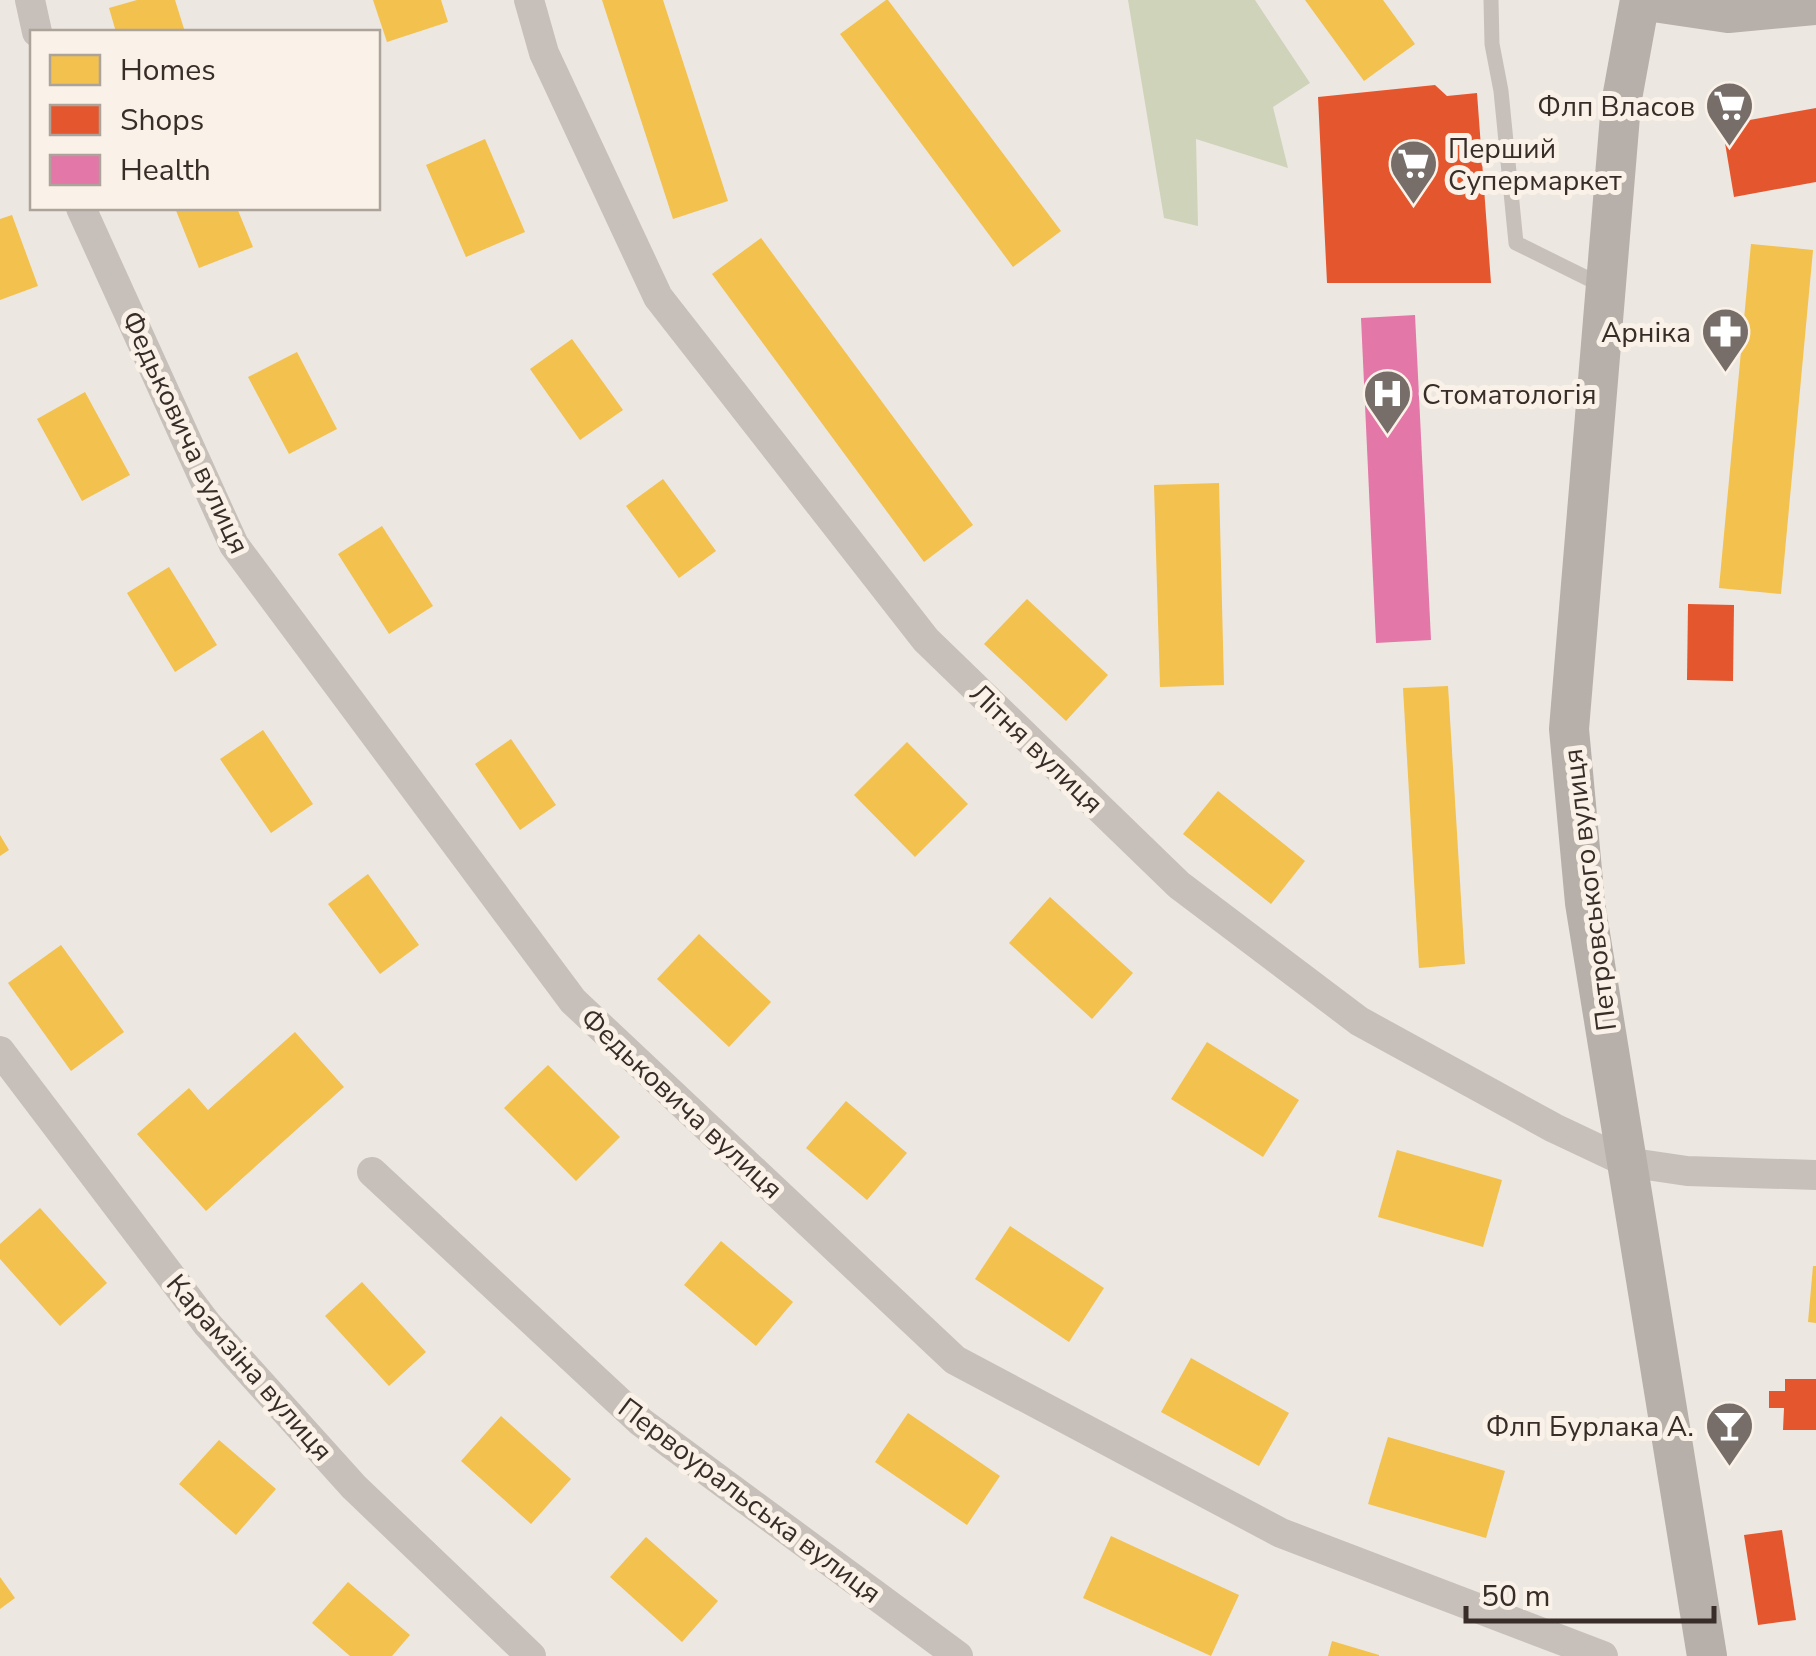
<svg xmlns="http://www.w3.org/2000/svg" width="1816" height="1656" viewBox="0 0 1816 1656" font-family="'Nunito Sans',sans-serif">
  <rect width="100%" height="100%" fill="#ede7e1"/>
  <path fill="#ced3ba" d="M1128,0H1255L1310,83L1273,107L1288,168L1196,139L1198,226L1164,218Z"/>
  <g fill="#f2c14e">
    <path d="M137,0H175L185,32H116L109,8Z"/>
    <path d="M373,0H441L448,22L387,42Z"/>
    <path d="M602,0H663L728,201L673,219Z"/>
    <path d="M886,0H888L1061,231L1013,267L840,34Z"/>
    <path d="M1305,0H1383L1415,44L1364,81Z"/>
    <path d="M485,139L525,232L466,257L426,165Z"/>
    <path d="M175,208H237L253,247L199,268Z"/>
    <path d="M12,215L38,286L0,300V219Z"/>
    <path d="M761,238L973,525L924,562L712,274Z"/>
    <path d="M1751,244L1813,250L1781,594L1719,588Z"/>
    <path d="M572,339L623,410L580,440L530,369Z"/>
    <path d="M297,352L337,429L289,454L248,377Z"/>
    <path d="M85,392L130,475L82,501L37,419Z"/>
    <path d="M663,479L716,551L679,578L626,506Z"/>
    <path d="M1219,483L1224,685L1160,687L1154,485Z"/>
    <path d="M382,526L433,606L389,634L338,554Z"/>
    <path d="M169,567L217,645L175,672L127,593Z"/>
    <path d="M1027,599L1108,675L1066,721L984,644Z"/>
    <path d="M1448,686L1465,964L1419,968L1403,688Z"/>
    <path d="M263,730L313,804L271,833L220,759Z"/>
    <path d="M511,739L556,805L520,830L475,764Z"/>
    <path d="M907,742L968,804L915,857L854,795Z"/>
    <path d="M1218,791L1305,861L1271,904L1183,834Z"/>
    <path d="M0,835L9,850L0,856Z"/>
    <path d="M368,874L419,945L380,974L328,904Z"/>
    <path d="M1050,897L1133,973L1092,1019L1009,943Z"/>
    <path d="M699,934L771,1002L729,1047L657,979Z"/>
    <path d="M61,945L124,1032L71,1071L8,983Z"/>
    <path d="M295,1032L344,1087L206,1211L137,1134L189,1088L208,1110Z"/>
    <path d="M1207,1042L1299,1100L1263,1157L1171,1099Z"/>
    <path d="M548,1065L620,1137L576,1181L504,1108Z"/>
    <path d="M846,1101L907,1153L867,1200L806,1148Z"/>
    <path d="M1397,1150L1502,1180L1483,1247L1378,1217Z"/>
    <path d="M40,1208L107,1283L60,1326L0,1259V1244Z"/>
    <path d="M1010,1226L1104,1288L1069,1342L975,1279Z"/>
    <path d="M721,1241L793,1302L756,1346L684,1285Z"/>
    <path d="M1813,1266H1816V1323L1808,1322Z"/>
    <path d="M362,1282L426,1352L389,1386L325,1316Z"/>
    <path d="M1191,1358L1289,1413L1259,1466L1161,1412Z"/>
    <path d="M908,1413L1000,1476L967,1525L875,1462Z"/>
    <path d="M501,1416L571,1479L531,1524L461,1461Z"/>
    <path d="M1388,1437L1505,1471L1486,1538L1368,1504Z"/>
    <path d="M219,1440L276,1489L236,1535L179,1484Z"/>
    <path d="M1111,1536L1239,1595L1211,1656L1083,1598Z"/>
    <path d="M646,1537L718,1601L682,1642L610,1577Z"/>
    <path d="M0,1577L15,1598L0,1609Z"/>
    <path d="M348,1582L410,1635L392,1656H350L312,1623Z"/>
    <path d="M1332,1641L1379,1655V1656H1328Z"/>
  </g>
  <g fill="#e4572e">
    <path d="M1435,85L1447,96L1477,93L1491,283H1327L1318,97Z"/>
    <path d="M1816,108V182L1734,197L1722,125Z"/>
    <path d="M1688,604L1734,605L1733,681L1687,680Z"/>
    <path d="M1785,1379H1816V1430H1783L1784,1408H1769V1391H1785Z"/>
    <path d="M1782,1530L1796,1620L1758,1625L1744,1535Z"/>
  </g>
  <path fill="#e377a8" d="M1415,315L1431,640L1376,643L1361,318Z"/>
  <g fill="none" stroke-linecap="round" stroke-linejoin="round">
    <path stroke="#c7c0ba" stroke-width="15" d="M1491,0L1492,44L1501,91L1516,243L1603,286"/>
    <g stroke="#c7c0ba" stroke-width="30">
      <path d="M30,0L37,32"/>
      <path d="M529,0L544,53L658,297L926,640L1179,885L1359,1021L1554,1128L1626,1162L1687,1171L1816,1175"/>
      <path d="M81,208L234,545L573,1001L955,1360L1281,1533L1603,1656"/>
      <path d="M0,1051L207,1324L354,1487L531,1656"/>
      <path d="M372,1172L641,1422L958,1656"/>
    </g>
    <g stroke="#b7b0aa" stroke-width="40">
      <path d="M1640,0L1621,104L1569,729L1585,903L1707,1656"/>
      <path d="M1640,0L1728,13L1816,5"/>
    </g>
  </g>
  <defs>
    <symbol id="supermarket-pin" viewBox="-11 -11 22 30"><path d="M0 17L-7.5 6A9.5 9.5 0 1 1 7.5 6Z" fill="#776e69" stroke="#faf2e8"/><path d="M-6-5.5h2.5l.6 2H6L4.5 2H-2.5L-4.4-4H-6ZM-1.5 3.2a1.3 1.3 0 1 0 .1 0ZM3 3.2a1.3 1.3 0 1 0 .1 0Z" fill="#fff"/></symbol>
    <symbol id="pharmacy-pin" viewBox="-11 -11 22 30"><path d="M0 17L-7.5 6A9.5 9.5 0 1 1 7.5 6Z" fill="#776e69" stroke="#faf2e8"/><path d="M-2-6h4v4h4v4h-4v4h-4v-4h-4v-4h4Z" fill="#fff"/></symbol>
    <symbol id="hospital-pin" viewBox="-11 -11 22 30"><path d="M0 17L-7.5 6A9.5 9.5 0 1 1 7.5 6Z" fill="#776e69" stroke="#faf2e8"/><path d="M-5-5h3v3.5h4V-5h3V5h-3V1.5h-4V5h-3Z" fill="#fff"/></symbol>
    <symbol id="bar-pin" viewBox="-11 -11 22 30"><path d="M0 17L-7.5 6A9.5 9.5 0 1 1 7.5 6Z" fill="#776e69" stroke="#faf2e8"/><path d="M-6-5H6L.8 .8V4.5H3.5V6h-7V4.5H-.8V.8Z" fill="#fff"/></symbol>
  </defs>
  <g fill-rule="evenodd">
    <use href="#supermarket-pin" x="1702" y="78" width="55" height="75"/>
    <use href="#supermarket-pin" x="1386" y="136" width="55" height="75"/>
    <use href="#pharmacy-pin" x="1698" y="304" width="55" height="75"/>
    <use href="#hospital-pin" x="1360" y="366" width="55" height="75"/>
    <use href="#bar-pin" x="1702" y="1398" width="55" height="75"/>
  </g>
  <g text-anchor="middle" stroke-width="10" stroke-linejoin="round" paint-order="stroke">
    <g font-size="28" fill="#382d28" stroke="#faf2e8" text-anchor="end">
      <text x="1695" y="116">Флп Власов</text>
      <text x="1448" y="158" text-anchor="start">Перший<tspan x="1448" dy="32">Супермаркет</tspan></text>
      <text x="1691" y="342">Арніка</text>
      <text x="1422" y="404" text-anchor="start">Стоматологія</text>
      <text x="1694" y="1436">Флп Бурлака А.</text>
    </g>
    <g font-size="28" fill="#382d28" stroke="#faf2e8">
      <text transform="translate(186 432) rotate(65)" y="10">Федьковича вулиця</text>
      <text transform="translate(1037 748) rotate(44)" y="10">Літня вулиця</text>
      <text transform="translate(1589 890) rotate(-97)" y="10">Петровського вулиця</text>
      <text transform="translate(682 1103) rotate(43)" y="10">Федьковича вулиця</text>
      <text transform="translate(250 1367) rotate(49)" y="10">Карамзіна вулиця</text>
      <text transform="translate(750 1500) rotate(37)" y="10">Первоуральська вулиця</text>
    </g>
  </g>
  <rect x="30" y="30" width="350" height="180" fill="#faf2e8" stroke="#aca39b" stroke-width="2.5"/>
  <rect x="50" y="55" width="50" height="30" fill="#f2c14e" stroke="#aca39b" stroke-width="2.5"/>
  <text x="120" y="80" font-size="30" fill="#382d28">Homes</text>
  <rect x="50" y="105" width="50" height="30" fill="#e4572e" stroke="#aca39b" stroke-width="2.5"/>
  <text x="120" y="130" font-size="30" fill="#382d28">Shops</text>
  <rect x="50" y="155" width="50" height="30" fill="#e377a8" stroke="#aca39b" stroke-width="2.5"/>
  <text x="120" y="180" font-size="30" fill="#382d28">Health</text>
  <path d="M1466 1606v15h248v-15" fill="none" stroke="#382d28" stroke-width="5"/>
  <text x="1481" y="1606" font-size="30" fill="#382d28" stroke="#faf2e8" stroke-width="8" paint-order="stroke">50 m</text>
</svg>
